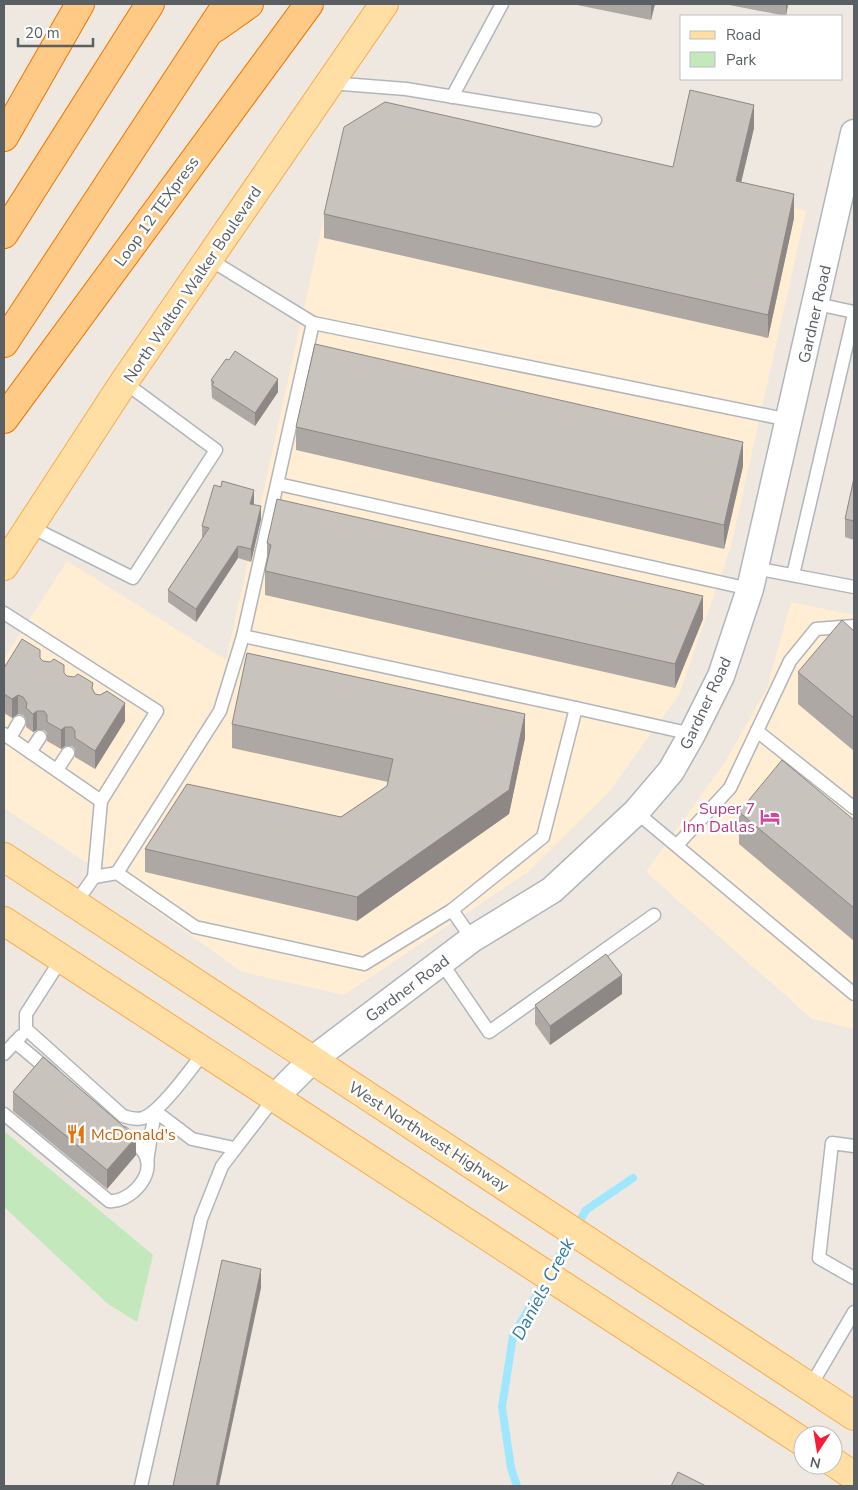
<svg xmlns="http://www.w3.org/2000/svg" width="858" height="1490" viewBox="0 0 858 1490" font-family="'Nunito Sans',sans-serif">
  <rect width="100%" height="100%" fill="#eee8e0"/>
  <g fill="#ffedd4">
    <path d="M383,113L806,211L731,546L679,695L608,793L528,872L344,995L242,972L98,870L4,808V659L67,561L226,660L341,140Z"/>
    <path d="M791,602L854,615V1029L812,1019L646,872L725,762L767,688Z"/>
  </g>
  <path fill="#c3e8bb" d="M4,1131L153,1255L137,1322L108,1304L4,1207Z"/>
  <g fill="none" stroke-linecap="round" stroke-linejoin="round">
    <path stroke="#9fe7ff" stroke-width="8" d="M517,1486L511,1468L502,1407L513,1336L586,1210L633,1178"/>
    <defs>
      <g id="service">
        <path d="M330,83L406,89L595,120"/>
        <path d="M452,97L502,4"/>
        <path d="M209,259L313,323L243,636L576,708"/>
        <path d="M817,304L854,312"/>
        <path d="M313,323L789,420"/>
        <path d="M278,484L750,589"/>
        <path d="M29,526L133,578L216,450L124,382"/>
        <path d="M755,568L854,587"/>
        <path d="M793,575L854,314"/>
        <path d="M4,613L157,711L101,801L4,734"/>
        <path d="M757,731L854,808"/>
        <path d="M10,738L19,722"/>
        <path d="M30,752L40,737"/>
        <path d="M57,770L68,753"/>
        <path d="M636,812L854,994"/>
        <path d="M678,844L730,788L790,661L816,629L854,626"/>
        <path d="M117,873L220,711L243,636"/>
        <path d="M94,877L117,873L195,927L364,964L452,910L472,939"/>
        <path d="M75,904L94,877L101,801"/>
        <path d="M452,910L543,837L576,708L692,734"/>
        <path d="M62,958L26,1014V1029L123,1116C129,1118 136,1120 143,1118C161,1112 192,1067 205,1051"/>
        <path d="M441,962L489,1032L654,915"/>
        <path d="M15,1042L52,1073"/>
        <path d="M4,1054L21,1036"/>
        <path d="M4,1114L109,1201C127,1203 152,1180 147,1159C143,1147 132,1141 123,1133"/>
        <path d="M854,1146L832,1143L819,1258L854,1278"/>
        <path d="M147,1161L155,1111L192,1139L234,1148"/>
        <path d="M810,1387L854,1312"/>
        <path d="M141,1486L201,1219L222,1166L275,1097"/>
      </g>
      <path id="minor" d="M275,1097L312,1060L472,939L552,890L636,812L671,771L692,734L721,676L750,589L854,133"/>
      <g id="primary">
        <path d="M4,566L124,382L384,4"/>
        <path d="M4,857L854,1416"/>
        <path d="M4,921L803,1442"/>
        <path d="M833,1462L854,1476"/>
      </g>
      <g id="motorway">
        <path d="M215,28L249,4"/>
        <path d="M4,137L80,4"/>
        <path d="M4,234L150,4"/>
        <path d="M4,343L227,4"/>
        <path d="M4,419L309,4"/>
      </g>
    </defs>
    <use href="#service" stroke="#b2b6ba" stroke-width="15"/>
    <use href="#minor" stroke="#b2b6ba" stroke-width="29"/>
    <use href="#primary" stroke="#fca94b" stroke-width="30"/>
    <use href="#motorway" stroke="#e70" stroke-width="30"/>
    <use href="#service" stroke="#fff" stroke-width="12"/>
    <use href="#minor" stroke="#fff" stroke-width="26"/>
    <use href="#primary" stroke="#ffdfa4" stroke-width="28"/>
    <use href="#motorway" stroke="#ffc986" stroke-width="28"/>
  </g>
  <g fill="#ada8a3">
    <path d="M572,4H655L651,20Z"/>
    <path d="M724,4H788L786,16Z"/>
    <path d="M754,128L741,182L794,218L768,338L324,238V214L673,167Z"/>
    <path d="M211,380L278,392L255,426L212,398Z"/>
    <path d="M296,427L743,466L724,549L296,450Z"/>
    <path d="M854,478V540L845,537V519Z"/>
    <path d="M254,503L253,505L261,519L251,562L238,558L196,622L168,602V590L202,539V526Z"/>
    <path d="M267,543L703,619L675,688L265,595V571L267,565Z"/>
    <path d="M854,631V751L798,704V672Z"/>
    <path d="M40,658L43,661L64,673L67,676L93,690L95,694L125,721L95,769L75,757V749L72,746H65L61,749L47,741V733L44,730H37L33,732L26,727V719L23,715L18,714L12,718L4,713V668Z"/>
    <path d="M232,724L525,738L509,814L357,921L145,872V849L341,817L387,786L388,782L232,748Z"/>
    <path d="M739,812L854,820V941L739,844Z"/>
    <path d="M622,994L550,1045L535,1024V1005Z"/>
    <path d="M13,1092L136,1155L107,1189L13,1111Z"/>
  </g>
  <g fill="#8d8885">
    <path d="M651,4H655L651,20Z"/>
    <path d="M786,4H788L786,16Z"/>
    <path d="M754,105V128L736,204V181Z"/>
    <path d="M794,194V218L768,338V315Z"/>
    <path d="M278,379V392L255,426V413Z"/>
    <path d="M743,442V466L724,549V525Z"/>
    <path d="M254,490V503L250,517V504Z"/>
    <path d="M261,506V519L251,562V549Z"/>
    <path d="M238,546V558L196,622V609Z"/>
    <path d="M703,596V619L675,688V664Z"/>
    <path d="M18,695V714L12,718V699Z"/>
    <path d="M125,703V721L95,769V751Z"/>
    <path d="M37,711V730L33,732V714Z"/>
    <path d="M525,714V738L509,814L357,921V897Z"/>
    <path d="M65,727V746L61,749V730Z"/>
    <path d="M622,975V994L550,1045V1026Z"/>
    <path d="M136,1137V1155L107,1189V1170Z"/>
    <path d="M261,1269V1288L219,1486H216Z"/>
  </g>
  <g fill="#c9c3be" stroke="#8d8885">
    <path d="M690,90L754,105L736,181L794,194L768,315L324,214L344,127L385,102L673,167Z"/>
    <path d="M315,344L743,442L724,525L296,427Z"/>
    <path d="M235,351L278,379L255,413L212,385L214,382L211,380L226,359L229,360Z"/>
    <path d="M854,478V521L845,519Z"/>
    <path d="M222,481L254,490L250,504L261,506L251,549L238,546L196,609L168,590L209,528L202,526L214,485L221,487Z"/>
    <path d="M277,499L703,596L675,664L265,571L271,545L267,543Z"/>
    <path d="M842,620L854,631V718L798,672Z"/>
    <path d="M22,639L40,650V658L43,661L50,662L54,659L64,665V673L67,676L74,677L78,674L93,683L92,688L95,694L100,695L107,691L125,703L95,751L75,738V731L72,727H65L61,730L47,722V715L44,711H37L33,714L26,708L27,703L23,697L18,695L12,699L4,694V668Z"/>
    <path d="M247,653L525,714L509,790L357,897L145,849L187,784L341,817L387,786L393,759L232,724Z"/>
    <path d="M782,760L854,820V908L739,812Z"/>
    <path d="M606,954L622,975L550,1026L535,1005Z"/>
    <path d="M43,1057L136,1137L107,1170L13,1092Z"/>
    <path d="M222,1260L261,1269L216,1486H173Z"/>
    <path d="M678,1472L706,1486H671Z"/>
  </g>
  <defs>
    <symbol id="hotel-bare" viewBox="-9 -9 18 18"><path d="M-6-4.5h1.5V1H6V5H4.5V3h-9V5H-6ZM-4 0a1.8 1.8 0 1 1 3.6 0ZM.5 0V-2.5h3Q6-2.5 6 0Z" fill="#d1479c" stroke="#fff" stroke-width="2.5" paint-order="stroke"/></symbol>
    <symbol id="restaurant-bare" viewBox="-9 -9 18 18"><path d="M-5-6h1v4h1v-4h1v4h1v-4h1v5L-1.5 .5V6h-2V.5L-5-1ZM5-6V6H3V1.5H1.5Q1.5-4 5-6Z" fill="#e8710a" stroke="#fff" stroke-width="2.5" paint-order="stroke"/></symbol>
  </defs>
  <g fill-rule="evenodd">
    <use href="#hotel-bare" x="756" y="803" width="28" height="28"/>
    <use href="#restaurant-bare" x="62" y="1120" width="28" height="28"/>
  </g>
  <g text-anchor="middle" stroke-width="5" stroke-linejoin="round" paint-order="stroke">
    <g font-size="16" fill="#595f63" stroke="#fff">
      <text transform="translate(156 211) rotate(-54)" y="6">Loop 12 TEXpress</text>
      <text transform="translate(192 284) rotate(-56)" y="6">North Walton Walker Boulevard</text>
      <text transform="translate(814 314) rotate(-77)" y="6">Gardner Road</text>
      <text transform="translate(705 703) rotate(-65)" y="6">Gardner Road</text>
      <text transform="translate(407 988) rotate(-37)" y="6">Gardner Road</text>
      <text transform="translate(429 1136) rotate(33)" y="6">West Northwest Highway</text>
    </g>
    <g font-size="16" fill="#b23c85" stroke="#fff" text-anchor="end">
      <text x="755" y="814">Super 7<tspan x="755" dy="18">Inn Dallas</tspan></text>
    </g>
    <g font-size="16" fill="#c56008" stroke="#fff" text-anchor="start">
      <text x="91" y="1140">McDonald's</text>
    </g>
    <g font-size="18" font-style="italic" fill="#2f799c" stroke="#fff">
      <text transform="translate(543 1289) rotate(-62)" y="6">Daniels Creek</text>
    </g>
  </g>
  <rect width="858" height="1490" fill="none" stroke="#595f63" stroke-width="10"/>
  <rect x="680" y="15" width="162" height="65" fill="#ffffff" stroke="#bdbfc1"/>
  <rect x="690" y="31" width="25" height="8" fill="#ffdfa4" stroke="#bdbfc1"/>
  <text x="726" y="40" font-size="15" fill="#595f63">Road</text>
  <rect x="690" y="52" width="25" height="15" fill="#c3e8bb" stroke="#bdbfc1"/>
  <text x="726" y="65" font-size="15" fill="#595f63">Park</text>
  <g transform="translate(818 1450) rotate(192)"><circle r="24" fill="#ffffff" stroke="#bdbfc1"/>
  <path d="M0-4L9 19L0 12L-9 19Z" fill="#f61e36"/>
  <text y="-8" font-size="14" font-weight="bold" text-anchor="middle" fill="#595f63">N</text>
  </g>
  <path d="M18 38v8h75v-8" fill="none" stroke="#595f63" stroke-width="2.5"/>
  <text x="25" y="38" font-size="15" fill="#595f63" stroke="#ffffff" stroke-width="4" paint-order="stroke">20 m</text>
</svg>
